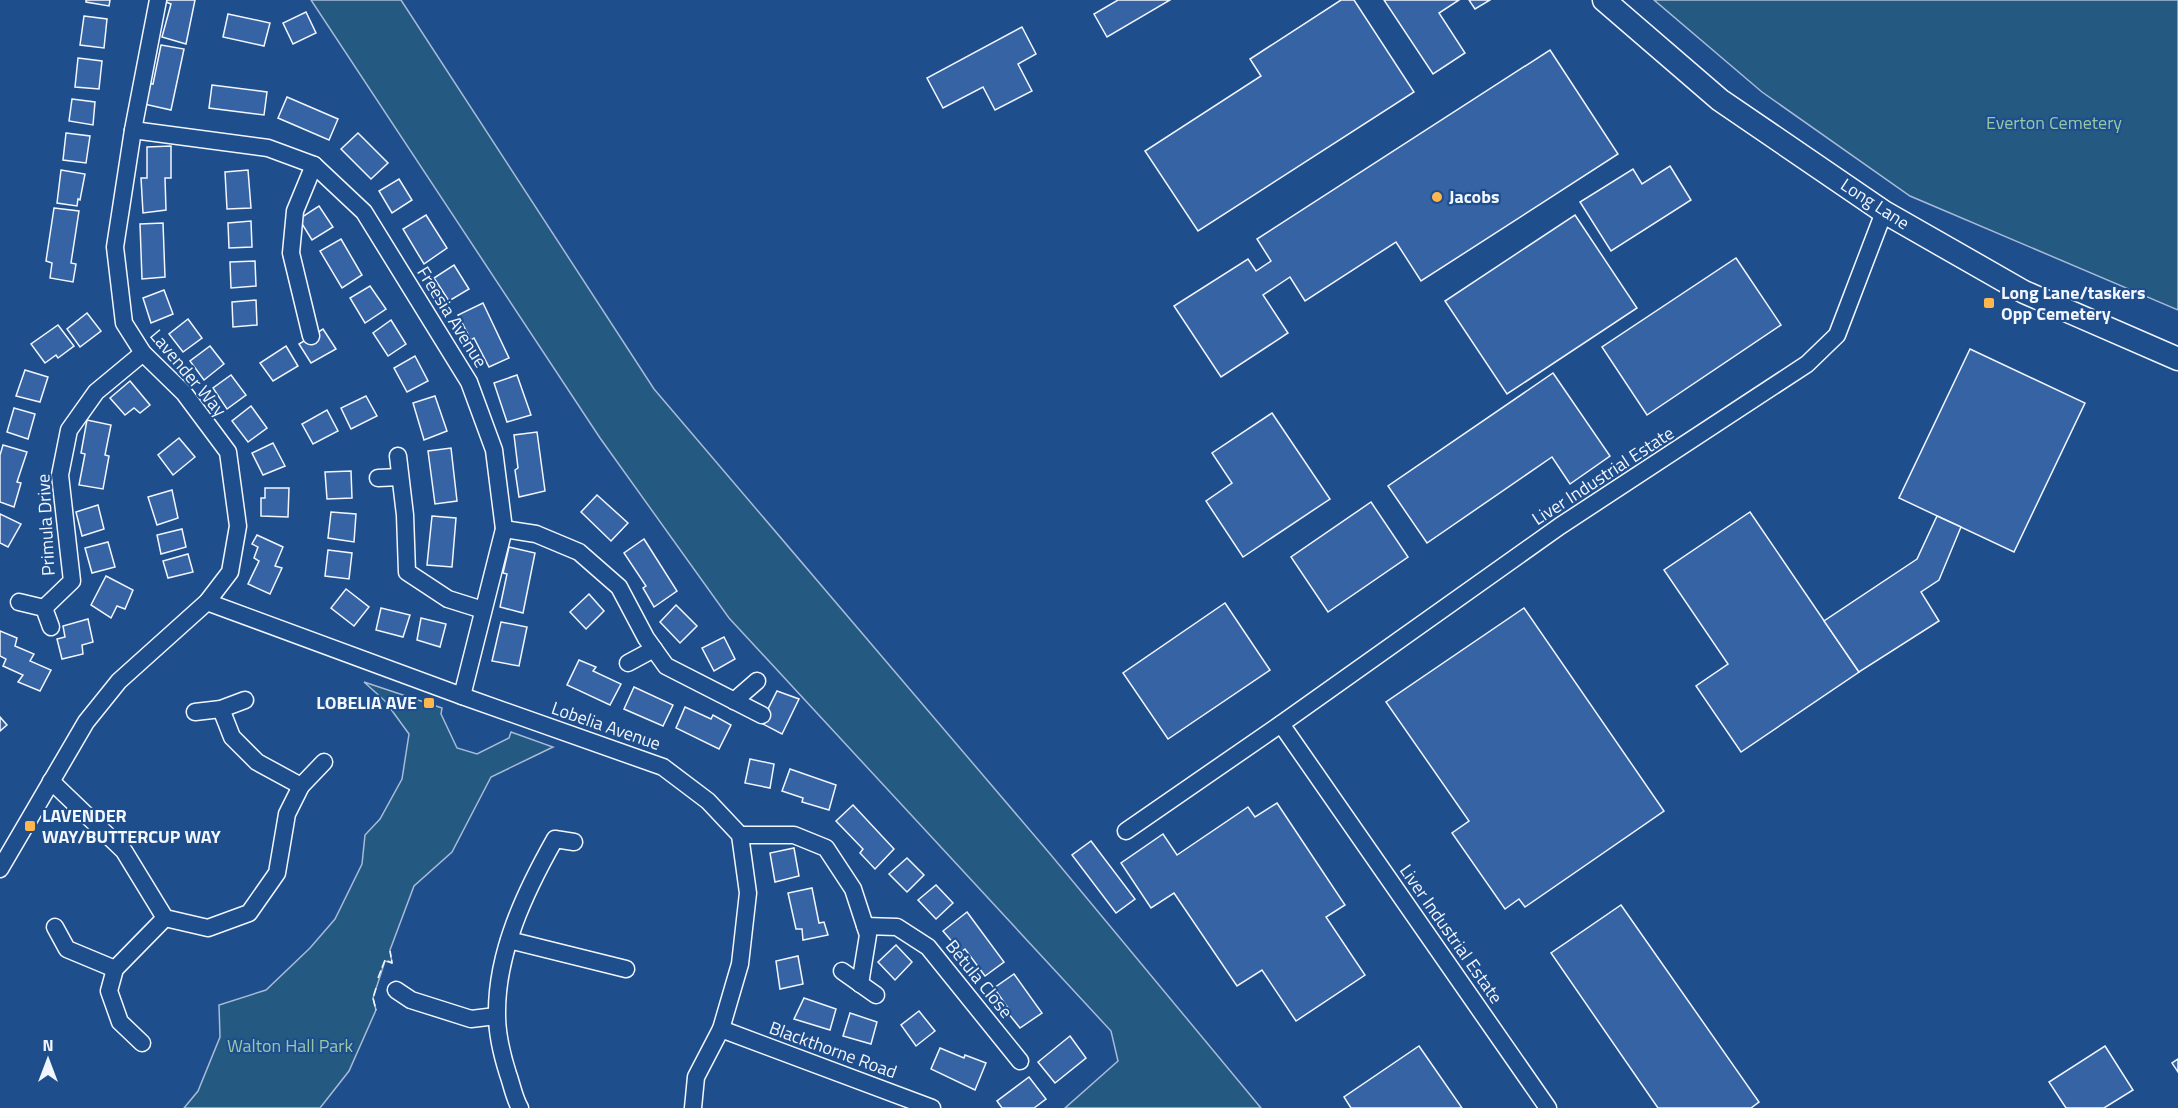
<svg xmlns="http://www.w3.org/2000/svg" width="2178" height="1108" viewBox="0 0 2178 1108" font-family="'Titillium Web',sans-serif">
  <rect width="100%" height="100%" fill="#1f4e8c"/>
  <g fill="#245a82" stroke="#a8bbd7" stroke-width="1.5">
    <path d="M311,0H401L654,389L1051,855L1261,1108H1065L1118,1061L1111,1031L729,618L600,438Z"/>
    <path d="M1654,0H2178V310L1910,196L1762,92Z"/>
    <path d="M364,682L442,708L441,714L457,748L477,754L509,738L511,732L553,747L491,777L452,852L414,886L390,950L392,963L385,961L373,998L376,1010L349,1071L320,1108H184L198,1091L220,1037L219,1005L266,990L310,948L335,919L362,864L365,835L380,819L402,779L409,734L385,701Z"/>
  </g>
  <g fill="#3563a3" stroke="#f2f6ff" stroke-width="1.5">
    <path d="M86,0H110L109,6L86,2Z"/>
    <path d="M167,0H195L186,44L162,37L171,4L166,2Z"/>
    <path d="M1118,0H1170L1107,37L1094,14Z"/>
    <path d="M1341,0H1354L1414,92L1198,231L1145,151L1261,76L1250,59Z"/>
    <path d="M1384,0H1459L1439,13L1465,53L1433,74Z"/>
    <path d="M1469,0H1490L1475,9Z"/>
    <path d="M306,12L316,33L293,44L283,23Z"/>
    <path d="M228,14L270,23L264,46L223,37Z"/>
    <path d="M84,16L107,19L104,48L80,45Z"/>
    <path d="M1022,27L1036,54L1018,64L1032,91L995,110L983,87L943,108L927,78Z"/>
    <path d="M161,45L184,49L171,110L144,104L148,83L153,84Z"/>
    <path d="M1550,50L1618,154L1421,281L1396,242L1305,301L1290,277L1263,295L1288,333L1221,377L1174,306L1248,259L1256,271L1271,261L1257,239Z"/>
    <path d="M78,58L102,61L99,89L75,87Z"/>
    <path d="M212,85L267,92L264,115L209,108Z"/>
    <path d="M287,97L338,119L329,140L278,118Z"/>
    <path d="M72,99L95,102L93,125L69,121Z"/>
    <path d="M66,133L90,136L86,163L63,160Z"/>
    <path d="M358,133L388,163L371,179L341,149Z"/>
    <path d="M171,146V178H165L166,210L143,213L141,178H147V147Z"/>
    <path d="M1670,166L1691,200L1611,251L1580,202L1633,169L1642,184Z"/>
    <path d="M61,170L85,174L80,200L78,199L77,206L57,203Z"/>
    <path d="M248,170L251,208L227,209L225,172Z"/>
    <path d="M399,179L412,200L392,213L379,191Z"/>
    <path d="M319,206L333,227L312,240L299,219Z"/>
    <path d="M54,208L79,211L71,263L76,264L73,282L50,278L52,263L46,261Z"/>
    <path d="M426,215L447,248L424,264L403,229Z"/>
    <path d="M1575,215L1637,308L1507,394L1445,301Z"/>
    <path d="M251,221L252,247L229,248L228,223Z"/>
    <path d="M163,223L165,277L142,279L140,224Z"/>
    <path d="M341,239L362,275L342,288L320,251Z"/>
    <path d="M1736,258L1781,325L1647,415L1602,347Z"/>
    <path d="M255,261L256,286L231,288L230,262Z"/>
    <path d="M454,265L469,289L449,301L434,278Z"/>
    <path d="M370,286L386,309L365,323L350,298Z"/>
    <path d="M164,290L173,314L151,323L143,298Z"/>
    <path d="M256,300L257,325L233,327L232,302Z"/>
    <path d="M483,303L509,358L489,367L474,338L471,340L458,315Z"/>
    <path d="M87,313L101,331L80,347L67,329Z"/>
    <path d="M188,319L202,338L183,352L169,334Z"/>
    <path d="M391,320L406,344L388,356L373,333Z"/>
    <path d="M58,325L74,346L58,358L56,355L45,363L31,344Z"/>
    <path d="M323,329L336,349L311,363L299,344Z"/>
    <path d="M210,346L224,364L204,380L190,361Z"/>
    <path d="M286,346L298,366L273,381L260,363Z"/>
    <path d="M1970,349L2085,403L2014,552L1899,498Z"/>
    <path d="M415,356L428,381L407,392L394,368Z"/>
    <path d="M25,370L48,377L40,402L16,396Z"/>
    <path d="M1553,373L1610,456L1570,484L1552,457L1427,543L1388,486Z"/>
    <path d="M231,375L246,395L227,409L213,388Z"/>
    <path d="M517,375L531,415L507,422L494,383Z"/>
    <path d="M130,381L150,405L140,413L134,408L125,415L110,398Z"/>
    <path d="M366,396L377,416L351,429L341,408Z"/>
    <path d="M435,396L447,431L424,440L413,403Z"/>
    <path d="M251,406L267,428L248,442L232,421Z"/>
    <path d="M14,408L35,414L28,439L7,432Z"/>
    <path d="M327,410L338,431L313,444L302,424Z"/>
    <path d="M1272,413L1330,499L1243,557L1206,501L1232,483L1212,453Z"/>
    <path d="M87,420L111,425L105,455L109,456L103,489L79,485L85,454L81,453Z"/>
    <path d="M537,432L545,491L519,497L515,470L518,468L514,435Z"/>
    <path d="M179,438L195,457L173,475L158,455Z"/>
    <path d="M273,443L285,466L263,475L252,453Z"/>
    <path d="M3,445L27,452L17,482L21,483L14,507L0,502V455Z"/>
    <path d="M451,448L457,501L435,504L428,451Z"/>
    <path d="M351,471L352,498L327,499L325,472Z"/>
    <path d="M265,488H289L288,517L261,516V498H265Z"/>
    <path d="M172,490L178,518L157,525L148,497Z"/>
    <path d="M597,495L628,523L611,541L581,512Z"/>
    <path d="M1371,502L1408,557L1328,612L1291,557Z"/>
    <path d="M98,505L104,529L82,536L76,512Z"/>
    <path d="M331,512L356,514L354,542L328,538Z"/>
    <path d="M1750,512L1859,672L1741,752L1696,686L1728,664L1664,570Z"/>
    <path d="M0,514L21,524L8,547L0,543Z"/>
    <path d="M432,516L456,518L452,567L427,565Z"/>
    <path d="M1937,516L1961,527L1939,580L1921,592L1939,621L1859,672L1824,621L1917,559Z"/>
    <path d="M182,529L186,547L161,554L157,535Z"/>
    <path d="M257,535L283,547L275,566L282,568L270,594L248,584L259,561L254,558L258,547L252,544Z"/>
    <path d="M644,539L677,591L654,607L643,588L646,586L624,553Z"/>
    <path d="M108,542L115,567L92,573L85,548Z"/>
    <path d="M509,547L535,553L523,613L500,607L507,574L503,573Z"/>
    <path d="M328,550L352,553L349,579L325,576Z"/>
    <path d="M188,554L193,572L168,578L163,561Z"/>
    <path d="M106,576L133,590L125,609L117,606L111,618L91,605Z"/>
    <path d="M346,589L369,607L354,626L331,608Z"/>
    <path d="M589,594L604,611L586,629L570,612Z"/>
    <path d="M1225,603L1270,670L1168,739L1123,673Z"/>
    <path d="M676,605L697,626L680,643L660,622Z"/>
    <path d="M381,608L410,615L403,637L376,630Z"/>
    <path d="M1524,608L1664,811L1525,907L1519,899L1505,909L1452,833L1469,821L1386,702Z"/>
    <path d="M421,618L446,624L440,647L417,640Z"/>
    <path d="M88,619L93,642L82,645L83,654L62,659L57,639L65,637L63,626Z"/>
    <path d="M501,622L527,627L519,666L492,661Z"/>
    <path d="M0,631L17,638L15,646L34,654L30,661L51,670L40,691L18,682L23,675L3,666L6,659L0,656Z"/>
    <path d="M724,637L735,659L714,671L702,648Z"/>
    <path d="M579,660L596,667L593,671L621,684L610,705L567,685Z"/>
    <path d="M634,687L673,705L663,726L624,709Z"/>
    <path d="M777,691L799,699L782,734L761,723Z"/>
    <path d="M685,707L711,719L713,715L731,725L719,749L676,728Z"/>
    <path d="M0,717L7,725L0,731Z"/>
    <path d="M750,759L774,764L770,788L745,783Z"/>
    <path d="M790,769L836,785L829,810L802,802L803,798L782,791Z"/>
    <path d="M1277,803L1345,905L1326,917L1365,975L1296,1021L1262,970L1237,986L1174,893L1151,908L1121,863L1163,834L1177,855L1248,807L1255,817Z"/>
    <path d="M853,805L894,849L875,869L860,853L863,849L836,821Z"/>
    <path d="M1091,841L1135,899L1116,913L1072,855Z"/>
    <path d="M794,848L799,876L775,882L770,853Z"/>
    <path d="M907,858L924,875L907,892L889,874Z"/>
    <path d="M936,885L953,903L936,919L918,900Z"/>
    <path d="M812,888L819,923L824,922L828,935L803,940L802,929H796L788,893Z"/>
    <path d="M1621,905L1759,1102L1751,1108H1658L1551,953Z"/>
    <path d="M967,912L1004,962L985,976L965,949L961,952L943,931Z"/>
    <path d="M896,945L912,962L895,980L878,962Z"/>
    <path d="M798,956L803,984L780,989L776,961Z"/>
    <path d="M1014,974L1042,1013L1020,1028L1008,1013L1010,1011L994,988Z"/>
    <path d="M804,998L836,1009L830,1030L794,1019Z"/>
    <path d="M919,1011L935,1031L916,1046L901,1025Z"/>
    <path d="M850,1013L877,1022L871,1044L843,1036Z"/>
    <path d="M1070,1036L1086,1058L1055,1083L1038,1062Z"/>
    <path d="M1419,1046L1462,1108H1351L1344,1097Z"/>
    <path d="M2105,1046L2133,1090L2104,1108H2066L2049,1082Z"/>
    <path d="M940,1048L964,1058L965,1055L986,1063L975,1090L931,1069Z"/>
    <path d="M2178,1059V1072L2172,1063Z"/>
    <path d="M1029,1077L1046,1099L1034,1108H1002L997,1101Z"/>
  </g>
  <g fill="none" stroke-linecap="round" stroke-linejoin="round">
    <defs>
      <g id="street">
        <path d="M133,130L268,148L314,165L364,212L469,382L494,450L504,529L462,696"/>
        <path d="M311,336L291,253L295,211L314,165"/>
        <path d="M398,456L405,515L407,572L448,599L483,610"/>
        <path d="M378,478L400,477"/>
        <path d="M504,529L536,534L579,552L619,587L646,638L666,666L762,715"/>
        <path d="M19,602L44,608L51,627"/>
        <path d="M207,602L462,696L663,767L708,801L740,835L748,893L740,964L721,1029L696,1077L693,1108"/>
        <path d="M44,608L72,581L60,475L69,430L96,392L143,353"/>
        <path d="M628,663L654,649"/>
        <path d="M734,701L757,681"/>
        <path d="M221,709L232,737L257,762L301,786"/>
        <path d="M195,712L221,709L245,700"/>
        <path d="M51,781L124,851L165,918L208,928L249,913L277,873L287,814L301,786L324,762"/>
        <path d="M1126,831L1281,724"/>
        <path d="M740,835H794L826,848L853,889L868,935L860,984"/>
        <path d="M0,869L86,722L119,681L207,602L230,572L238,526L228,452L184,393L143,353L124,323L115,247L133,130L158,0"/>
        <path d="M865,926L897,927L928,947L1020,1061"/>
        <path d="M55,927L67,949L115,969"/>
        <path d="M509,940L626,969"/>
        <path d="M842,971L876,995"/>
        <path d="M396,990L411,1000L471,1019L496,1016"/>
        <path d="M721,1029L932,1108"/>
        <path d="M142,1043L120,1022L109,991L115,969L165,918"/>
        <path d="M520,1108C514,1098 512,1085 508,1074C502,1055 497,1034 497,1015C496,953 525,892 555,839L574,842"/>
        <path d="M1548,1108L1281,724L1560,526L1807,364L1837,335L1884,212"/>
      </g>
      <path id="secondary" d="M1604,0L1720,100L1884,212L2024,292L2178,359"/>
    </defs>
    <use href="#street" stroke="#f2f6ff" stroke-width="19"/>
    <use href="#secondary" stroke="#f2f6ff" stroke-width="25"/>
    <use href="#street" stroke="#1f4e8c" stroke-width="16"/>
    <use href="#secondary" stroke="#1f4e8c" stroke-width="22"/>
    <g stroke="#f2f6ff" stroke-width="1.5" stroke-dasharray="8 3" stroke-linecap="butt">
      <path d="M378,978L385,960L392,963L390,951"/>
      <path d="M376,988L373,998L376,1010"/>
    </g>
  </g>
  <g fill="#ffb74d" stroke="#1f4e8c" stroke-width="2">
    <circle cx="1437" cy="197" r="6"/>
    <rect x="1983" y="297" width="12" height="12" rx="3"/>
    <rect x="423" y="697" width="12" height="12" rx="3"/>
    <rect x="24" y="820" width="12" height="12" rx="3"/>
  </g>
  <g text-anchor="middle" stroke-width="4.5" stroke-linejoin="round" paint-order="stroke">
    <g font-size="18" fill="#97c8a6" stroke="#1f4e8c">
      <text x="2054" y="129">Everton Cemetery</text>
      <text x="290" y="1052">Walton Hall Park</text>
    </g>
    <g font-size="18" font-weight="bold" fill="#f2f6ff" stroke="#1f4e8c" text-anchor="start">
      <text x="1449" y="203">Jacobs</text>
      <text x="2001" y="299">Long Lane/taskers<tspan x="2001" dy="21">Opp Cemetery</tspan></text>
      <text x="417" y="709" text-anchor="end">LOBELIA AVE</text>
      <text x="42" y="822">LAVENDER<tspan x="42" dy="21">WAY/BUTTERCUP WAY</tspan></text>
    </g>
    <g font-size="18" fill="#f2f6ff" stroke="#1f4e8c">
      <text transform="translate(1875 204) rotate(33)" y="6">Long Lane</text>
      <text transform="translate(452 317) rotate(58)" y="6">Freesia Avenue</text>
      <text transform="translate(188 373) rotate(50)" y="6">Lavender Way</text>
      <text transform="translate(1603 476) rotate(-33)" y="6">Liver Industrial Estate</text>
      <text transform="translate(46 525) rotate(-93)" y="6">Primula Drive</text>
      <text transform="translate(606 726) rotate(19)" y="6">Lobelia Avenue</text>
      <text transform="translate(1451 934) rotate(55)" y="6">Liver Industrial Estate</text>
      <text transform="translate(979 979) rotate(51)" y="6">Betula Close</text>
      <text transform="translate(833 1050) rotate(20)" y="6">Blackthorne Road</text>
    </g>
  </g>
  <g transform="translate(48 1060)" stroke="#1f4e8c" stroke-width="4.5" paint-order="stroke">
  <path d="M0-4.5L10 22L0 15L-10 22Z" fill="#f2f6ff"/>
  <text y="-9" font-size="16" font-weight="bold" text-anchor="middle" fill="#f2f6ff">N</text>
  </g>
</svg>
